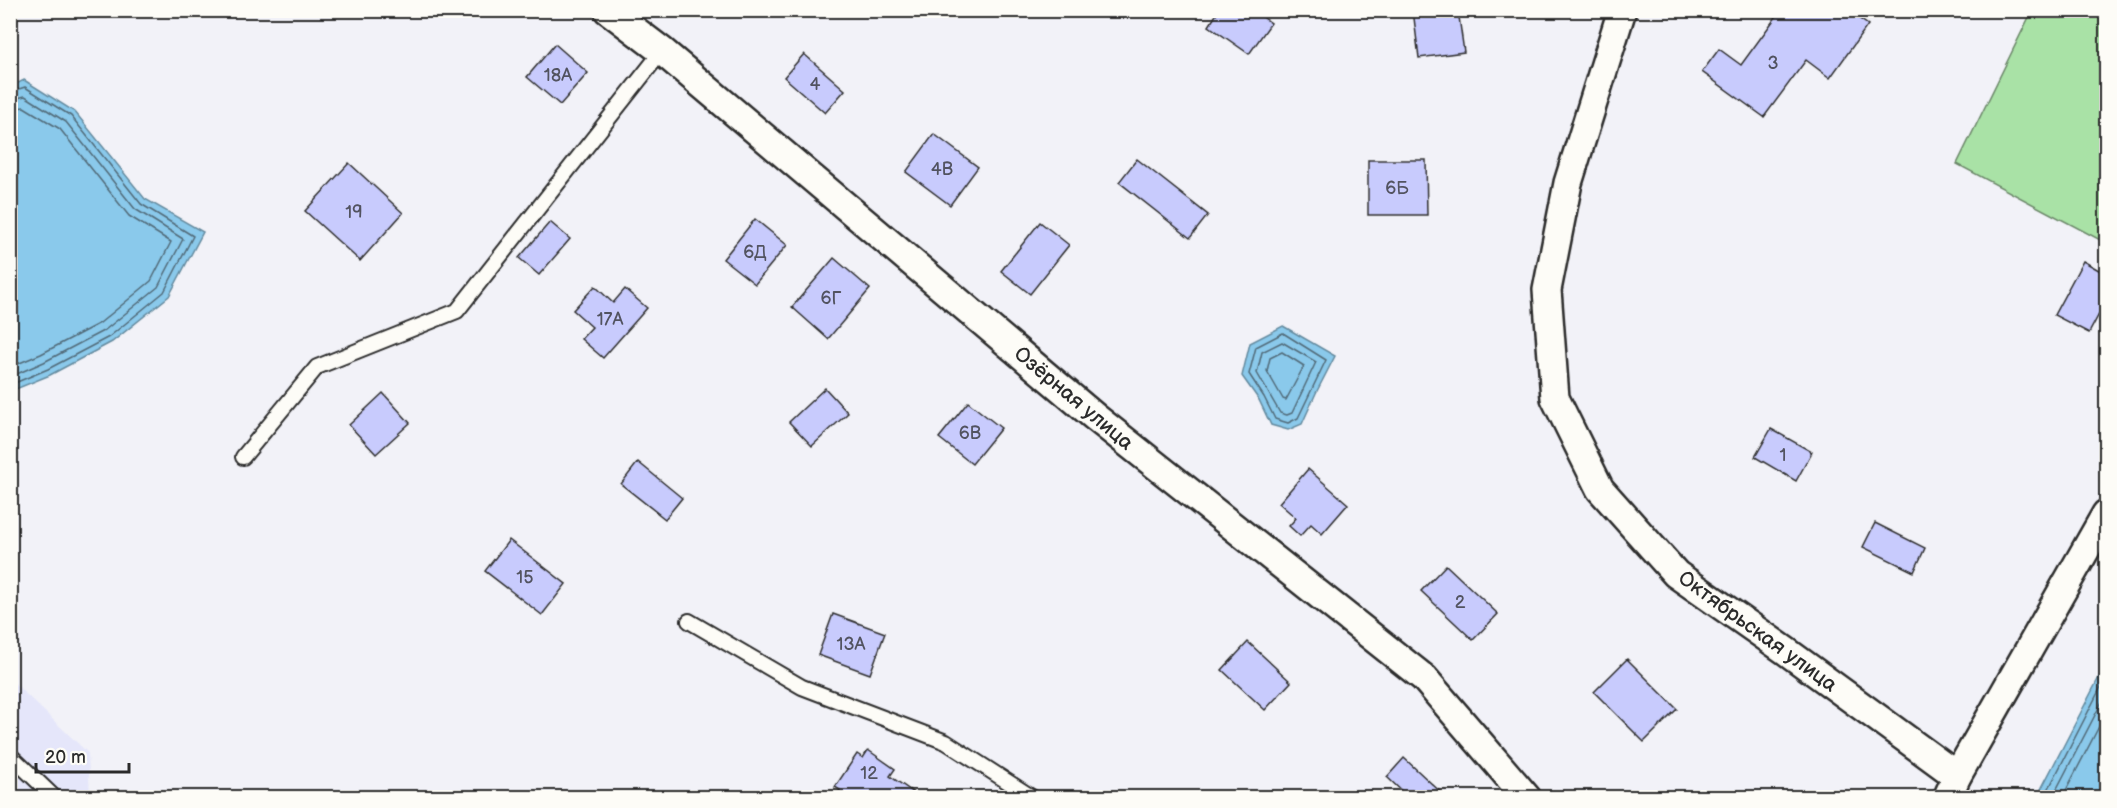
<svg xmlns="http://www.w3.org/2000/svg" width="2117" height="808" viewBox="0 0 2117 808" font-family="'Balsamiq Sans',sans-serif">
  <rect width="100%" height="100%" fill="#f2f2f8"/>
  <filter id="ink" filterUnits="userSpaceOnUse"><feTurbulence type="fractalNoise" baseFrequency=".0167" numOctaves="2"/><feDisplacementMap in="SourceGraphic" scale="12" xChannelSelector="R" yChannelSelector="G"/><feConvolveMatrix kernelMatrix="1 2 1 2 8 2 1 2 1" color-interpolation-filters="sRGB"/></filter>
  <g filter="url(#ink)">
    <path fill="#e5e6fa" d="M10,679L88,753L90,797H11Z"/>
    <path fill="#a9e2a6" stroke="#6a8668" stroke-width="1.5" d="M2032,11H2106V243L1957,164Z"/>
    <g fill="#8ac9eb" stroke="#648a9e" stroke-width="1.5">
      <path d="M24,80L75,112L145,199L203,232L169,296L112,342L50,375L11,391L10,87Z"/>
      <path d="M1283,326L1335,356L1316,393L1302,424L1288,430L1271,425L1259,400L1242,376L1250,343Z"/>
      <path d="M2106,664V797H2037Z"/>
    </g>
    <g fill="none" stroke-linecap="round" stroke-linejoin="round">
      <g stroke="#516a78" stroke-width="1.5">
        <path d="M10,92L25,87L71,116L141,204L193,236L164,292L109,337L48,369L10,385"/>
        <path d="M10,100L25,96L66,122L135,209L183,239L158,287L105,330L44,362L10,377"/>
        <path d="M10,109L24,107L60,129L129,216L171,242L151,281L100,323L41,354L10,367"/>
        <path d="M1283,333L1326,360L1298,418L1288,423L1275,419L1264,397L1249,374L1256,347Z"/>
        <path d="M1282,342L1316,362L1292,413L1287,415L1280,413L1257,373L1262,352Z"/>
        <path d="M1282,352L1304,366L1286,400L1283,399L1267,371L1270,358Z"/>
        <path d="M2044,798L2106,677"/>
        <path d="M2052,798L2106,694"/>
        <path d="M2062,798L2106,713"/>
      </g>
    </g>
    <g fill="#c8cbfd" stroke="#2b2b2b" stroke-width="1.5">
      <path d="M1219,10H1253L1271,23L1249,54L1209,26Z"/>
      <path d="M1413,10H1458L1464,52L1419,58Z"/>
      <path d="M1781,10H1847L1868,25L1830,78L1806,60L1764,117L1702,72L1719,49L1741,65Z"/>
      <path d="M555,44L588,73L560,105L527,77Z"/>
      <path d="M804,54L845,90L825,113L784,77Z"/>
      <path d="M934,134L978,167L950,205L906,172Z"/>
      <path d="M1137,159L1208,215L1190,238L1119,182Z"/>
      <path d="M1368,160H1426L1427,215H1368Z"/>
      <path d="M349,163L403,213L360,261L305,211Z"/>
      <path d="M755,219L787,245L755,284L723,259Z"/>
      <path d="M550,222L570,239L539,275L519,258Z"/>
      <path d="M1040,222L1069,245L1030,294L1001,271Z"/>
      <path d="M834,258L870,289L828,339L792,307Z"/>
      <path d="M2083,261L2106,274V301L2089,333L2054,315Z"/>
      <path d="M595,286L613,303L625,289L647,308L603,358L581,339L592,327L573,310Z"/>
      <path d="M825,388L848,413L812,446L789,422Z"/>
      <path d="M383,393L410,423L376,454L349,425Z"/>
      <path d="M968,402L1001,428L972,464L939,438Z"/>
      <path d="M1771,429L1812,452L1796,481L1755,457Z"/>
      <path d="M638,462L682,498L665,519L621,484Z"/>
      <path d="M1308,469L1348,504L1322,534L1311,524L1300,536L1289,526L1296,518L1279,503Z"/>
      <path d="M1875,523L1925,548L1914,572L1863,547Z"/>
      <path d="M509,540L566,584L542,615L485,571Z"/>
      <path d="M1446,565L1498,614L1473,640L1421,591Z"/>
      <path d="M833,614L885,633L870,674L818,655Z"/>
      <path d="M1248,642L1291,682L1265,710L1222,670Z"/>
      <path d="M1627,659L1677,709L1644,742L1594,692Z"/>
      <path d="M868,750L895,769L890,776L921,798H835L840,790L835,787L857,754L863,758Z"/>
      <path d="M1404,758L1447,798H1409L1387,777Z"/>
    </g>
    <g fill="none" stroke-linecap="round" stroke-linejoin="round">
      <defs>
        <g id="service">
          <path d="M243,457L317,367L457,311L662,51"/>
          <path d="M689,621L802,687L946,742L1033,798"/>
          <path d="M10,755L55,798"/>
        </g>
        <g id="minor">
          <path d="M608,10L662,51L1095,417L1424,678L1527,798"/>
          <path d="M1622,10L1568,183L1547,290L1555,398L1600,489L1676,574L1786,651L1957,776"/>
          <path d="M1947,798L1957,776L2106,514"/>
        </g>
      </defs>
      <use href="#service" stroke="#2b2b2b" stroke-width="18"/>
      <use href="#minor" stroke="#2b2b2b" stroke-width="32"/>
      <use href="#service" stroke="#fdfcf7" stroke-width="14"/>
      <use href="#minor" stroke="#fdfcf7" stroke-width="27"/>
    </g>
  </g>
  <g text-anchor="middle" stroke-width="4.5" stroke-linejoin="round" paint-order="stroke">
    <g font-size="18" fill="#525360">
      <text x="1773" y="69">3</text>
      <text x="558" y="81">18А</text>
      <text x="815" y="90">4</text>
      <text x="942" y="175">4В</text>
      <text x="1397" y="194">6Б</text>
      <text x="354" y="218">19</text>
      <text x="755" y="258">6Д</text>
      <text x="831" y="304">6Г</text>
      <text x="610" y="325">17А</text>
      <text x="970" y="439">6В</text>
      <text x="1783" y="461">1</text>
      <text x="525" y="583">15</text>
      <text x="1460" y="608">2</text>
      <text x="851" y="650">13А</text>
      <text x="869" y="779">12</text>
    </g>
    <g font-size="21" fill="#2b2b2b" stroke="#fdfcf7">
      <text transform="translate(1074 398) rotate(40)" y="7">Озёрная улица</text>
      <text transform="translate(1758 631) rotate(36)" y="7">Октябрьская улица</text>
    </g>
  </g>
  <rect width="2117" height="808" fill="none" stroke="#fdfcf7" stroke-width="36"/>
  <rect x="18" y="18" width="2081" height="772" fill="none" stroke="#2b2b2b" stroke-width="2" filter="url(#ink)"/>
  <path d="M36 763v9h93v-9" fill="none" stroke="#2b2b2b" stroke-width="3"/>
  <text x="45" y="763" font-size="18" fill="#2b2b2b" stroke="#fdfcf7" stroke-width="4.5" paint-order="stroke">20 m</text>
</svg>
